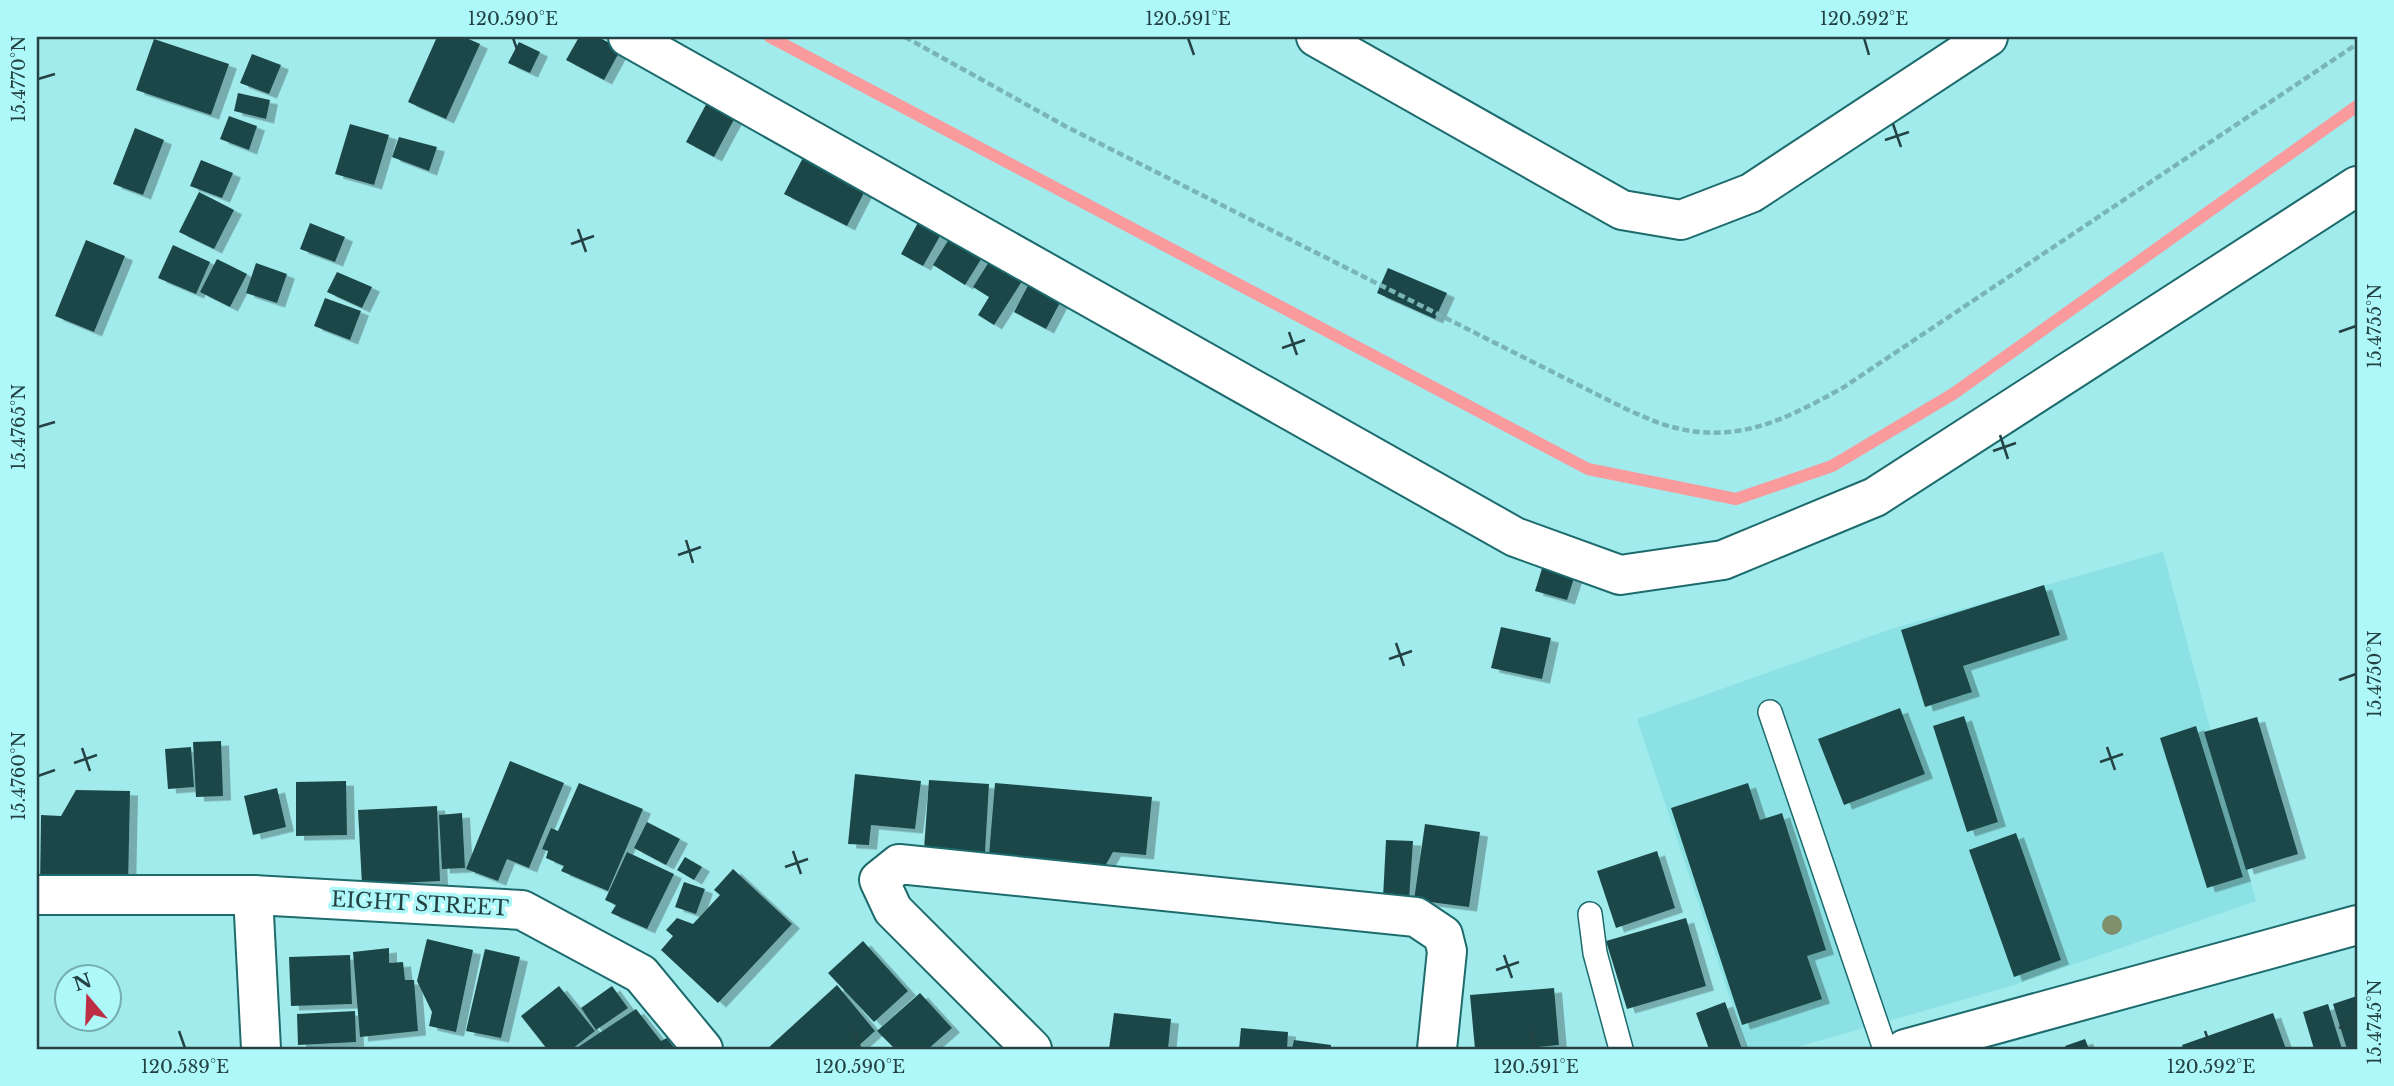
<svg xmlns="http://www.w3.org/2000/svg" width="2394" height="1086" viewBox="0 0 2394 1086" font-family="'Libre Baskerville',serif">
  <defs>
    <filter id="shadow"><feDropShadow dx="8" dy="4.5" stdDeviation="0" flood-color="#0004"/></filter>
  </defs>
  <rect width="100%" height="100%" fill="#a1ebed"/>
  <path fill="#8be1e3" d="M2163,552L2256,901L2011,986L1790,1049H1747L1637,719L1894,628Z"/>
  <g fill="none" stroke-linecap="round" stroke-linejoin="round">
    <path stroke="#f99a9d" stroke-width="12" d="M770,37L1588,469L1736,499L1832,466L1953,394L2357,106"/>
  </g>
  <g fill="#1e4748" filter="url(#shadow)">
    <path d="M437,37H464L480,44L446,119L408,102Z"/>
    <path d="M579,37H598L621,49L604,80L566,60Z"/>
    <path d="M154,39L229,64L211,115L136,90Z"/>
    <path d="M519,42L540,52L530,73L508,63Z"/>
    <path d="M252,54L281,65L269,94L240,83Z"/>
    <path d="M238,93L270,100L266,119L234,111Z"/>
    <path d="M710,97L738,112L714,157L686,142Z"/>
    <path d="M229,116L257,126L249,150L220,139Z"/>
    <path d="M350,124L389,135L374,185L335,174Z"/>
    <path d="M135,128L164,140L143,195L113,184Z"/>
    <path d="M399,137L437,147L429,171L392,157Z"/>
    <path d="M806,152L868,185L847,226L784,194Z"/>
    <path d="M201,160L233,173L222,198L190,186Z"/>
    <path d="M199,192L234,210L214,249L179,232Z"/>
    <path d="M921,217L944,229L923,266L901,254Z"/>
    <path d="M310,223L345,237L335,262L300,249Z"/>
    <path d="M952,234L985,253L965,285L933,265Z"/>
    <path d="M86,240L125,256L94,332L55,316Z"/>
    <path d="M173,245L210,262L196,294L158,278Z"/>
    <path d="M994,254L1026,275L994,325L978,315L989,297L973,287Z"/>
    <path d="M217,259L247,274L230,307L200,292Z"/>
    <path d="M256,263L287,274L277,303L246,293Z"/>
    <path d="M1388,268L1447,293L1435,319L1377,293Z"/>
    <path d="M337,272L372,287L362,308L327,292Z"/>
    <path d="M1031,280L1063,297L1046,329L1014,312Z"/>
    <path d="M325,298L361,311L350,340L314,326Z"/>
    <path d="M1544,562L1576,572L1567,600L1535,591Z"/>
    <path d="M2044,585L2060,635L1963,666L1972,692L1925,707L1901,630Z"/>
    <path d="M1501,627L1551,638L1542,679L1491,668Z"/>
    <path d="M1900,708L1925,774L1844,805L1818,739Z"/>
    <path d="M1964,716L1998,822L1967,832L1933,726Z"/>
    <path d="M2257,717L2298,854L2246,870L2204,732Z"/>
    <path d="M2196,726L2243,877L2207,888L2160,738Z"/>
    <path d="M221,741L223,796L196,797L193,742Z"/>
    <path d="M191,747L194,787L168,789L165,749Z"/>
    <path d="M510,761L564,783L529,868L507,859L498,881L466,869Z"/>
    <path d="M855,774L921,781L915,829L871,825L869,845L848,844Z"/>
    <path d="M929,780L989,784L985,852L924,849Z"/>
    <path d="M346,781L347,835L296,836V782Z"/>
    <path d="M579,783L643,809L608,891L561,871L564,866L546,858L548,851L542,849L551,828L558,831Z"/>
    <path d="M995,783L1152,797L1146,855L1113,852L1099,877L989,855Z"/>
    <path d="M1748,783L1760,820L1782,813L1826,950L1807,956L1822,999L1742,1025L1671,808Z"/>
    <path d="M277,788L286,827L253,835L244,796Z"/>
    <path d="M76,790L130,791L128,887L40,886L41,815L61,816Z"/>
    <path d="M437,806L440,881L362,885L358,810Z"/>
    <path d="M462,813L465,868L442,869L439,815Z"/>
    <path d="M647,822L680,839L666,865L634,848Z"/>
    <path d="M1425,824L1480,832L1469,907L1414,900Z"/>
    <path d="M2016,833L2061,960L2014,977L1969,850Z"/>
    <path d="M1386,840L1413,841L1409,900L1383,898Z"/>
    <path d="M1657,851L1675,908L1616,928L1597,871Z"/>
    <path d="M627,852L674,874L647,929L611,913L616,905L605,900Z"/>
    <path d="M685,857L702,867L694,880L677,870Z"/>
    <path d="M733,869L792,924L718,1003L661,950L673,936L666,930L677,918L693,924L720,895L714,890Z"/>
    <path d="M684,882L705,889L696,914L675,907Z"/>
    <path d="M1686,918L1706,986L1627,1009L1606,941Z"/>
    <path d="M427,939L473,950L456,1032L429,1026L432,1012L417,981Z"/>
    <path d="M863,941L908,991L874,1022L828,973Z"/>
    <path d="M389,948V963L403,962L405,980H414L418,1031L360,1037L353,952Z"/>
    <path d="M485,949L520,957L501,1038L466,1031Z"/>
    <path d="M350,955L352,1004L291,1006L289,957Z"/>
    <path d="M837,985L875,1031L855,1049H767Z"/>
    <path d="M559,986L595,1031L572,1049H547L521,1016Z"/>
    <path d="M612,986L628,1008L596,1030L581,1008Z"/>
    <path d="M1554,988L1559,1045L1516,1049H1475L1470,995Z"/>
    <path d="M920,993L952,1028L928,1049H890L893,1047L877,1031Z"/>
    <path d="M2357,996V1049H2347L2333,1004Z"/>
    <path d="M1725,1002L1742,1049H1709L1696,1013Z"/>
    <path d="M2328,1004L2342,1049H2314L2303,1012Z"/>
    <path d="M636,1009L661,1041L667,1038L675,1049H575Z"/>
    <path d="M355,1011L356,1042L298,1045L297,1014Z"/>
    <path d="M1114,1013L1171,1019L1168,1049H1109Z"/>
    <path d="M2273,1013L2286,1049H2183L2182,1045Z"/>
    <path d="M1241,1028L1288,1032L1287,1049H1239Z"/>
    <path d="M2085,1039L2089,1049H2066L2065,1046Z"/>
    <path d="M1294,1040L1331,1045V1049H1292Z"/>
  </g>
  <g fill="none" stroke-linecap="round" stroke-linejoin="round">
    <defs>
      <g id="service">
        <path d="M1770,712L1885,1049"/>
        <path d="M1590,914L1595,953L1621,1049"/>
      </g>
      <g id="minor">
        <path d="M628,37L1515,537L1620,575L1723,560L1875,497L2357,186"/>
        <path d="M1316,37L1622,210L1681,220L1751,193L1988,37"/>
        <path d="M37,895H253L522,910L641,974L703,1049"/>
        <path d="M253,895L261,1049"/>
        <path d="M1032,1049L893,910L879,880L899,864L1416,917L1443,935L1447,951L1437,1049"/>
      </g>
      <path id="tertiary" d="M1905,1049L2357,925"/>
    </defs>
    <use href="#service" stroke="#1d6b6d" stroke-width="26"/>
    <use href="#minor" stroke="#1d6b6d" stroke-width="42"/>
    <use href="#tertiary" stroke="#1d6b6d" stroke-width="42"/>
    <path stroke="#79b4b6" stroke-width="4.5" stroke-dasharray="7 3.5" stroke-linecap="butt" d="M905,37L1065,126L1626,409C1638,414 1650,420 1662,424C1733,447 1783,421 1844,387L2357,44"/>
    <use href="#service" stroke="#fff" stroke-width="23"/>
    <use href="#minor" stroke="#fff" stroke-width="38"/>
    <use href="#tertiary" stroke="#fff" stroke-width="38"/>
  </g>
  <circle fill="#7f8f6b" cx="2112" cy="925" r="10"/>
  <path fill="none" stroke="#244243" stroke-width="2.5" d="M513,38L519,55M1188,38L1194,55M1864,38L1869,55M38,79L55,74M1893,124L1901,147M1885,140L1909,132M578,229L586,252M571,244L594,236M1289,332L1297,355M2339,332L2356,326M1282,348L1305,340M38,427L55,422M2000,435L2008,459M1993,451L2016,443M686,540L693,563M678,555L701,547M1396,643L1404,666M1389,659L1412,651M2339,680L2356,674M2107,747L2115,770M82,748L90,771M2100,762L2123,754M74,763L97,755M38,776L55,770M793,851L801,874M785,867L808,859M1504,955L1512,978M1496,970L1519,962M2339,1028L2356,1022M179,1031L185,1048M855,1031L860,1048M1530,1031L1536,1048M2205,1031L2211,1048"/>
  <g text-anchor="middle" stroke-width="7" stroke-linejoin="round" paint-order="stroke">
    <g font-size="21" fill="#244243" stroke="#aef8fa">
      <text transform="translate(420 904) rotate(3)" y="7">EIGHT STREET</text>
    </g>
  </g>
  <rect width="2394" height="1086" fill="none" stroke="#aef8fa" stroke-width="77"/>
  <g transform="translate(88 998) rotate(341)"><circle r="33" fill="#aef8fa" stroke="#77afb1" stroke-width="2"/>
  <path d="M0-5L12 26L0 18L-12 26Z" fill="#bd2d43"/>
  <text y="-10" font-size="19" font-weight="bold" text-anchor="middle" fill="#244243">N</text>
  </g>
  <rect x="38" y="38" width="2318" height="1010" fill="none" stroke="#244243" stroke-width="2.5"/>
  <g font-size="18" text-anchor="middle" fill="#244243">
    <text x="513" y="25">120.590°E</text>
    <text x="1188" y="25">120.591°E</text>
    <text x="1864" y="25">120.592°E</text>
    <text transform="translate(19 79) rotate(-90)" y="6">15.4770°N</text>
    <text transform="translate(2375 326) rotate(-90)" y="6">15.4755°N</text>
    <text transform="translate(19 427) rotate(-90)" y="6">15.4765°N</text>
    <text transform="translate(2375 674) rotate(-90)" y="6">15.4750°N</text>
    <text transform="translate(19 776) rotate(-90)" y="6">15.4760°N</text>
    <text transform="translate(2375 1022) rotate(-90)" y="6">15.4745°N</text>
    <text x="185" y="1073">120.589°E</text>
    <text x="860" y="1073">120.590°E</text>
    <text x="1536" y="1073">120.591°E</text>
    <text x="2211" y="1073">120.592°E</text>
  </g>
</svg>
